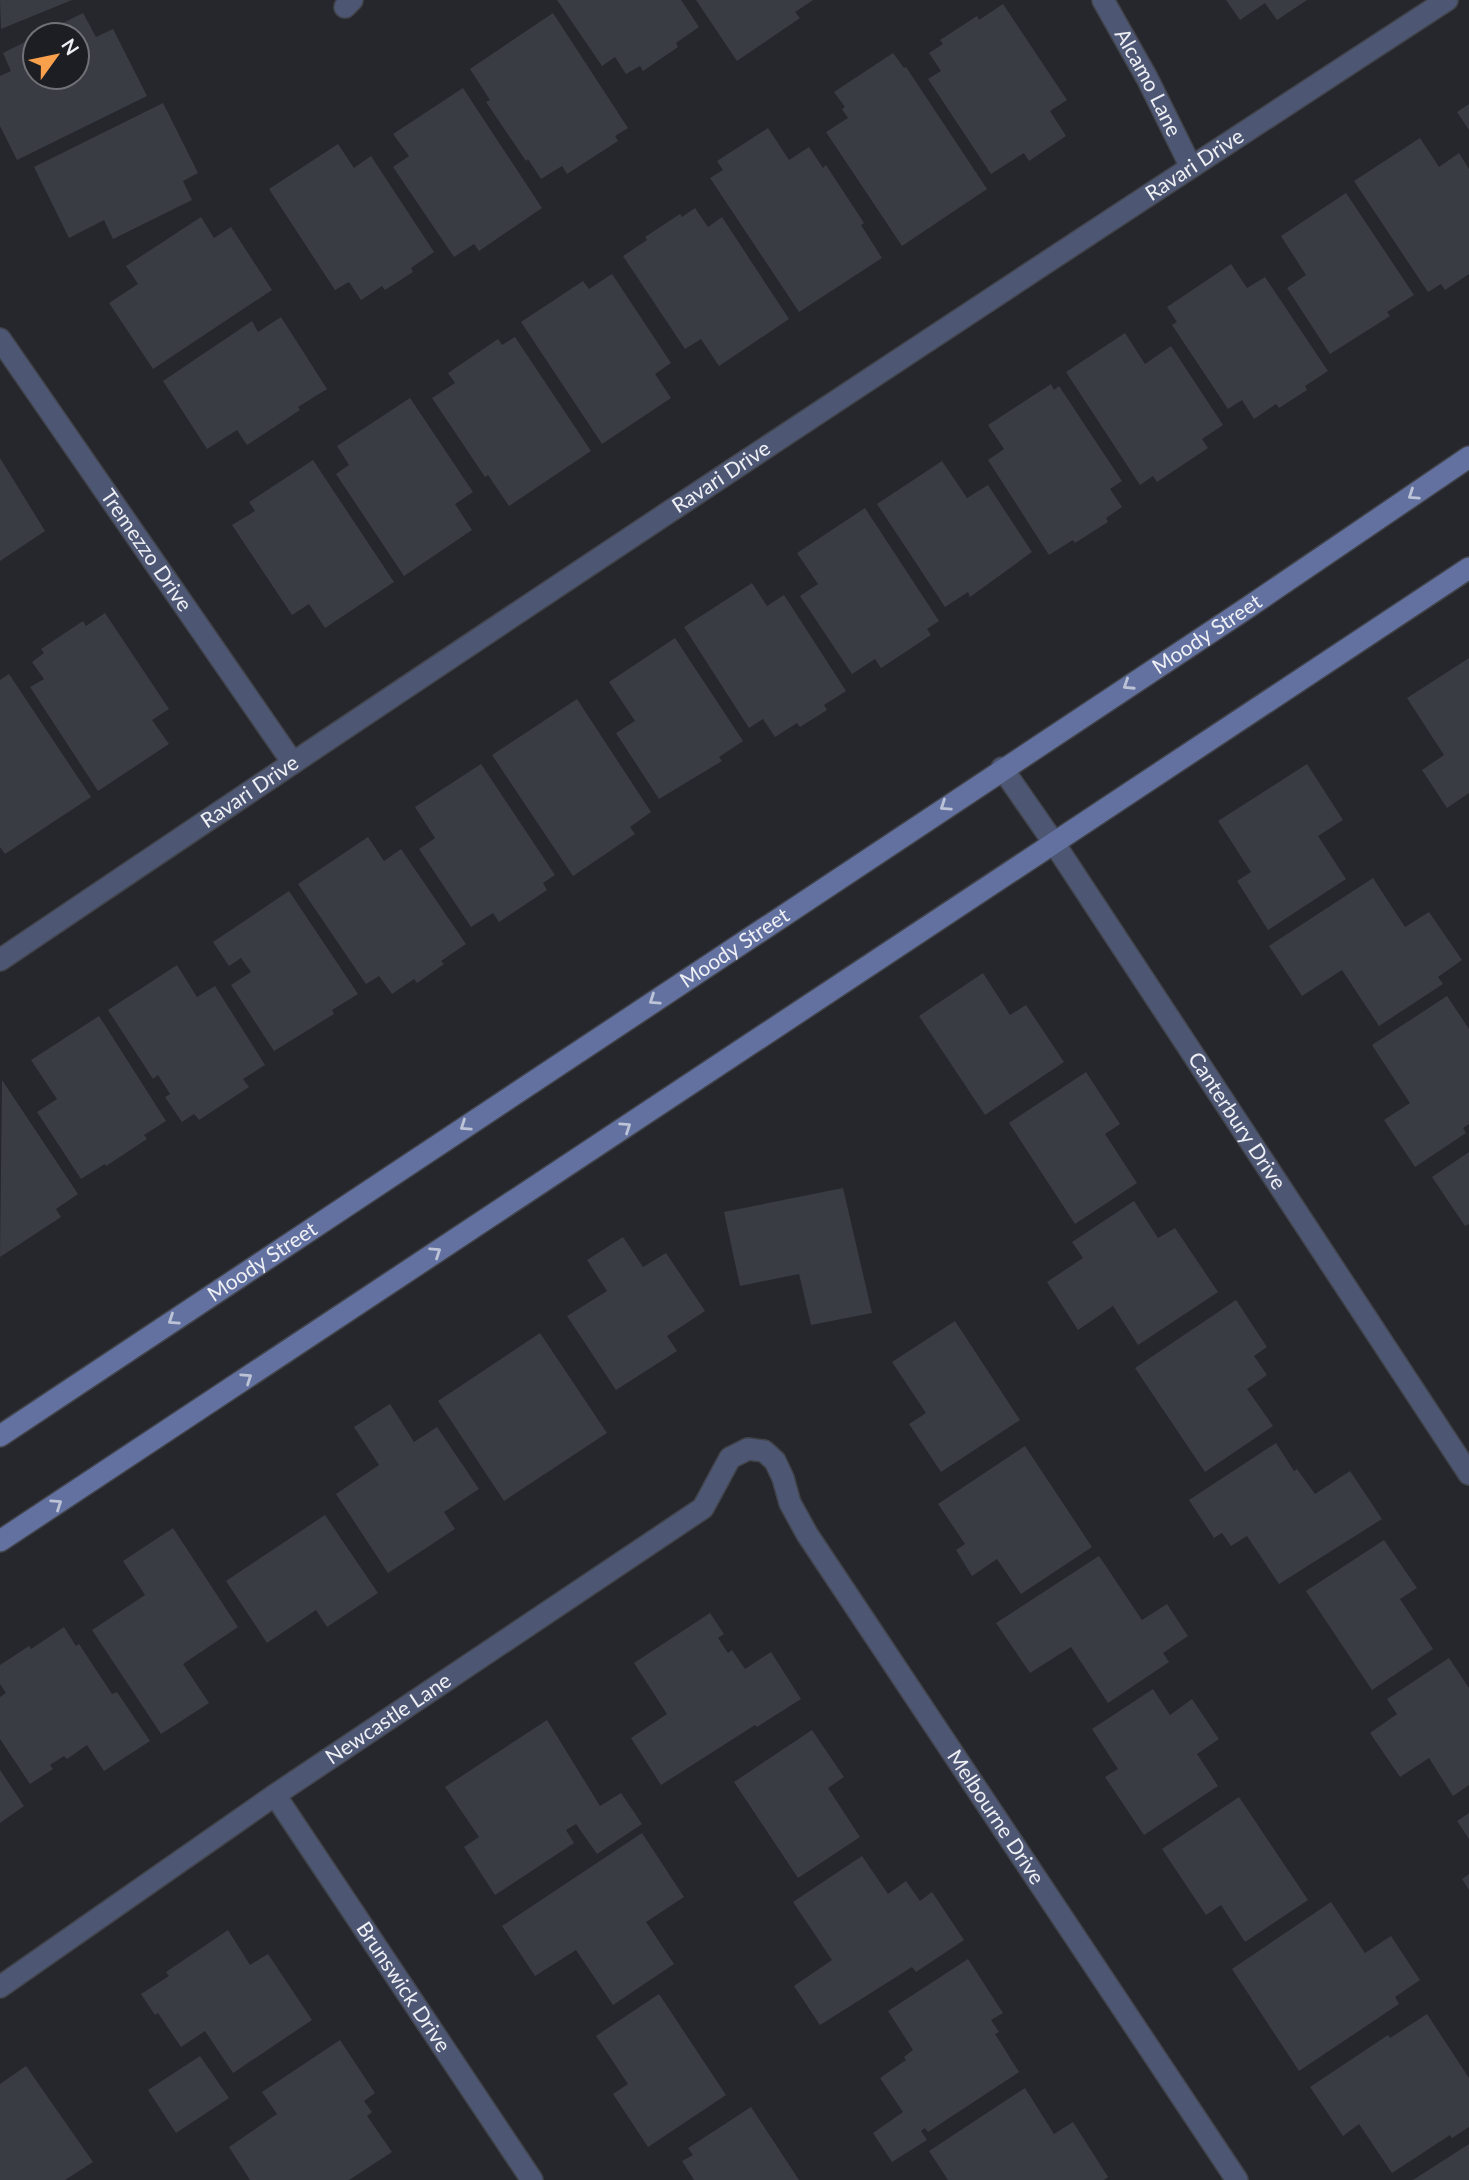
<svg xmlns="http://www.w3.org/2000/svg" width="1469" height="2180" viewBox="0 0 1469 2180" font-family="Lato,sans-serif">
  <rect width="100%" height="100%" fill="#25272d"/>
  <g fill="#3a3c43">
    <path d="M0,0H72L1,29Z"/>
    <path d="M557,0H681L699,27L676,43L678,47L643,71L640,66L626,74L615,57L602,66Z"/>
    <path d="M696,0H813L795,12L800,18L737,61Z"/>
    <path d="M1226,0H1307L1277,20L1265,3L1240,20Z"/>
    <path d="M1003,4L1067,100L1050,111L1066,136L1029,161L1024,153L991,174L928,79L941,71L929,53L943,44L940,40L977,16L979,20Z"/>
    <path d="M83,13L96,37L113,29L147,96L17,160L0,126V76L11,71L3,53L35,37V77H77V35H39Z"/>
    <path d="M553,13L628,128L615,136L618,141L567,174L562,166L541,179L528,159L526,161L486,102L490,100L470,69Z"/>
    <path d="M893,53L904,68L906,67L987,189L902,246L826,132L848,118L842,109L845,107L834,92Z"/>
    <path d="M463,88L542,208L479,251L474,244L454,257L393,167L409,156L393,134Z"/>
    <path d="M163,103L198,173L183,181L192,200L113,239L104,220L69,238L34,167Z"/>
    <path d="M1469,104V130L1457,112Z"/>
    <path d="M768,128L789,160L809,147L823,168L826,165L864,223L861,225L882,258L799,312L710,178L723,170L717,161Z"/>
    <path d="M1420,138L1439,167L1459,153L1469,169V274L1445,290L1441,284L1428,292L1354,181Z"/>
    <path d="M338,144L354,168L371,156L434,252L411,268L413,272L385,290L382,286L361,300L349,282L335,290L269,189Z"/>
    <path d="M1346,193L1414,295L1387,312L1390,316L1330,354L1287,288L1306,275L1281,236Z"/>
    <path d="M695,208L708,227L722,217L789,319L719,366L701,339L685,349L623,256L647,240L645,237L680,214L682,217Z"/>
    <path d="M201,217L214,238L231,227L272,290L153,369L109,303L138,284L126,266Z"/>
    <path d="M1231,264L1247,288L1265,277L1328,371L1305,386L1307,390L1279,408L1276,404L1254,419L1242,400L1228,409L1172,325L1177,322L1167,307Z"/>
    <path d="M612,274L671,363L655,374L671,398L602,444L521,322L583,281L589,289Z"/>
    <path d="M281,317L327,389L298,407L300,410L247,445L237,430L207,449L163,381L252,321L258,332Z"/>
    <path d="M1125,333L1145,364L1171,346L1223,425L1202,439L1208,448L1157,482L1153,476L1140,485L1066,372Z"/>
    <path d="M515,337L591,451L509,506L488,475L485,477L432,398L455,383L448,373L498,339L502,345Z"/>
    <path d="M1051,384L1054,390L1059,386L1122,481L1110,489L1122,507L1106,518L1108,522L1075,543L1073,540L1049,555L988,460L1004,449L988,425Z"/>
    <path d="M410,398L473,492L455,504L472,530L404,576L336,474L349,465L337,446Z"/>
    <path d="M0,458L45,531L0,561Z"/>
    <path d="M313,460L394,582L325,628L309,604L292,615L232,525L255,511L249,502Z"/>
    <path d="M942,461L967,498L988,485L1032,552L970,597L968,592L945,607L877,504Z"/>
    <path d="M865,508L939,621L927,629L931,635L881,668L875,659L852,674L800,596L818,584L797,553Z"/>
    <path d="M752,583L767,606L784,595L846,691L824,705L827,710L800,727L797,723L775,737L763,719L749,728L684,627Z"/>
    <path d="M105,613L169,709L152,720L169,744L98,791L30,687L44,679L32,662L44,653L41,649L83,621L86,626Z"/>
    <path d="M675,638L743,741L719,757L722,761L659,799L616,733L635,721L609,682Z"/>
    <path d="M1469,658V793L1447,808L1422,770L1444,755L1407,698Z"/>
    <path d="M9,674L91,797L5,854L0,847V680Z"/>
    <path d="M577,699L651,812L630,827L635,834L573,876L492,755Z"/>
    <path d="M481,764L555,875L543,883L547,890L499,922L493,913L471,927L419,849L435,838L415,807Z"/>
    <path d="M1307,764L1343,820L1318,836L1346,879L1268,930L1237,881L1251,872L1218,821Z"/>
    <path d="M368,837L384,861L401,849L466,944L441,961L444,964L417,983L414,979L392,994L379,976L366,984L298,884Z"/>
    <path d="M1373,878L1405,927L1429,912L1462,960L1438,977L1443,984L1379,1026L1342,970L1302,996L1269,946Z"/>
    <path d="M289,891L358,994L332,1010L334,1014L274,1051L231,985L251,972L241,958L229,966L213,942Z"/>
    <path d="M177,965L197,997L215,986L265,1065L243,1079L249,1087L199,1120L194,1114L182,1122L165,1097L170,1094L158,1075L153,1079L108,1010Z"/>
    <path d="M983,973L1010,1015L1026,1005L1064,1062L985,1115L919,1016Z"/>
    <path d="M1447,996L1469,1029V1124L1463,1128L1466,1133L1415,1167L1384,1120L1410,1103L1372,1045Z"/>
    <path d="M99,1016L166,1121L144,1135L147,1139L106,1166L105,1164L81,1179L37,1112L57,1099L31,1060Z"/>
    <path d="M1086,1072L1120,1124L1105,1134L1137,1183L1075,1224L1009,1123Z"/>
    <path d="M2,1080L78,1194L56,1209L61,1217L0,1257Z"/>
    <path d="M1469,1152V1224L1465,1226L1432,1177Z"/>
    <path d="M843,1188L872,1313L811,1325L799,1274L740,1286L724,1212Z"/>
    <path d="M1134,1201L1158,1238L1175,1228L1218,1292L1138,1345L1113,1306L1078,1330L1047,1282L1083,1258L1072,1242Z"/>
    <path d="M623,1237L643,1267L666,1253L705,1311L667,1336L677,1351L616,1390L567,1316L607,1291L587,1260Z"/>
    <path d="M1236,1300L1267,1347L1254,1356L1267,1375L1247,1389L1273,1426L1205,1472L1135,1368Z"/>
    <path d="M955,1321L1020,1420L941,1472L909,1424L926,1413L892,1362Z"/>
    <path d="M540,1333L607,1433L504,1501L438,1401Z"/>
    <path d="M390,1404L414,1442L437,1427L479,1489L444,1512L455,1529L388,1573L336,1494L379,1465L354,1427Z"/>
    <path d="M1276,1443L1294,1471L1297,1469L1315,1494L1350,1471L1382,1519L1279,1584L1247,1536L1231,1546L1222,1533L1214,1538L1189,1500Z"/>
    <path d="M1025,1446L1092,1547L1021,1594L997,1559L972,1576L956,1550L965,1544L938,1504Z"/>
    <path d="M325,1515L378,1593L327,1627L316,1610L267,1643L226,1581Z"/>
    <path d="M173,1528L238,1627L183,1664L209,1703L161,1734L92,1630L145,1595L123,1561Z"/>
    <path d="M1384,1540L1417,1588L1400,1599L1433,1649L1372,1690L1306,1591Z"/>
    <path d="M1099,1556L1142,1620L1167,1604L1188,1636L1163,1653L1169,1662L1108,1703L1071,1647L1030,1673L996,1623Z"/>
    <path d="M710,1613L724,1634L718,1638L728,1653L732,1650L745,1669L771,1652L801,1699L757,1727L755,1725L661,1785L631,1738L667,1714L634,1663Z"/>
    <path d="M64,1627L76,1646L79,1644L112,1694L117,1692L150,1741L104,1771L87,1745L67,1759L64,1756L50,1765L53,1769L30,1784L0,1739V1697L6,1693L0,1684V1665L29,1646L31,1649Z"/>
    <path d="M1449,1658L1469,1688V1785L1453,1796L1429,1758L1400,1777L1370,1733L1397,1714L1387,1699Z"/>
    <path d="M1153,1689L1170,1715L1192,1699L1219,1739L1197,1754L1218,1786L1144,1835L1105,1777L1118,1769L1092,1729Z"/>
    <path d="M547,1720L600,1806L621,1793L642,1824L597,1854L576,1824L566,1830L574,1843L495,1895L464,1847L479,1837L445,1787Z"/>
    <path d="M812,1730L844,1777L828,1788L860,1837L798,1878L734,1782Z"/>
    <path d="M0,1770L24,1806L0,1823Z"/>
    <path d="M1239,1797L1308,1900L1245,1942L1221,1905L1206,1915L1162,1849Z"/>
    <path d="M1469,1813V1839L1457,1821Z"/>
    <path d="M642,1833L684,1897L646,1922L674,1964L613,2005L576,1950L535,1976L502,1926Z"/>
    <path d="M862,1856L888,1894L906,1881L920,1901L932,1892L964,1940L916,1972L912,1967L820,2025L794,1986L832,1960L793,1902Z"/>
    <path d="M1469,1874V1890L1462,1879Z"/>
    <path d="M1331,1902L1365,1953L1391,1936L1420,1980L1395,1997L1399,2004L1299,2071L1232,1969Z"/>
    <path d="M228,1930L250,1965L268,1954L312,2020L233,2073L205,2031L181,2047L158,2013L155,2015L141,1994L169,1976L166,1972Z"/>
    <path d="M968,1959L1003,2013L991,2020L999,2032L995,2034L1019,2072L928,2132L925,2128L921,2131L927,2140L892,2162L873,2133L903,2112L880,2078L906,2060L904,2057L913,2050L888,2011Z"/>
    <path d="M659,1994L726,2095L648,2147L613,2094L628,2084L596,2036Z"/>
    <path d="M1427,2014L1469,2078V2127L1452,2138L1450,2135L1392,2173L1359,2124L1343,2136L1310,2087L1388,2035L1390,2038Z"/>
    <path d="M340,2040L375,2093L364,2101L372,2112L367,2116L392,2152L349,2180H250L229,2147L277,2114L262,2092Z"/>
    <path d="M200,2056L229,2098L176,2133L148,2090Z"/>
    <path d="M26,2066L93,2162L65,2180H0V2084Z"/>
    <path d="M1025,2088L1054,2134L1073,2122L1108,2177L1104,2180H948L929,2151Z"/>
    <path d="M751,2107L799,2180H694L682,2161L693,2155L688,2148Z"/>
    <path d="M1469,2144V2180H1413Z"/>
  </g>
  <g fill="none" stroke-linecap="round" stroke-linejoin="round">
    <defs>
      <g id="street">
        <path id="s1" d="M1103,0L1147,78L1191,167"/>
        <path d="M345,7L352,0"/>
        <path id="s2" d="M0,339L293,763"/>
        <path id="s3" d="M1002,768L1054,843L1469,1474"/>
        <path id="s4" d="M0,960C480,636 962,316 1447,0"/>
        <path id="s5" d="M275,1795L532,2180"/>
        <path id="s6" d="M0,1987L275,1795L703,1508L730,1458L748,1449L764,1451L775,1461L783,1478L790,1503L807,1534L1237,2180"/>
      </g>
      <g id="secondary">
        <path id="s7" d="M0,1436L1247,608L1469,457"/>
        <path d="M0,1541L1469,568"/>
      </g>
    </defs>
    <use href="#street" stroke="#414349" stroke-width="24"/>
    <use href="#secondary" stroke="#414349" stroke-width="24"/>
    <use href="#street" stroke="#4d5774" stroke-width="21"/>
    <use href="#secondary" stroke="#6271a0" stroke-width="21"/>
  </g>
  <defs><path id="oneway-chevron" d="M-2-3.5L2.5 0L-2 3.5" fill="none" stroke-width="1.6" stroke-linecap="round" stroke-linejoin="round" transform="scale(1.75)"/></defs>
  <g stroke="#bdc3d7">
    <use href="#oneway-chevron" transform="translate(1413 495) rotate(146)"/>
    <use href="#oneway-chevron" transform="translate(1128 685) rotate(147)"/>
    <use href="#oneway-chevron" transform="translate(945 806) rotate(146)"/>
    <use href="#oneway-chevron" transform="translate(654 1000) rotate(146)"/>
    <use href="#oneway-chevron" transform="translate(465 1126) rotate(146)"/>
    <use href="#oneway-chevron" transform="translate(626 1127) rotate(-34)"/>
    <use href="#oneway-chevron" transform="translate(436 1252) rotate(-34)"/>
    <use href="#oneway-chevron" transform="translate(173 1320) rotate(146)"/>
    <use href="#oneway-chevron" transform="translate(247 1378) rotate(-34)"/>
    <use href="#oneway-chevron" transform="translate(57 1504) rotate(-34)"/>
  </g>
  <g text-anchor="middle" stroke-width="5" stroke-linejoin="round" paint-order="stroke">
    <g font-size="21" fill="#eeeff4" stroke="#1c1e23">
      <text dy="7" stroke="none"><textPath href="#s1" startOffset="94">Alcamo Lane</textPath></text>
      <text dy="7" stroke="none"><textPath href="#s4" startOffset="1435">Ravari Drive</textPath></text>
      <text dy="7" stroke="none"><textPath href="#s4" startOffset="868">Ravari Drive</textPath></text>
      <text dy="7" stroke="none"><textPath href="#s2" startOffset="257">Tremezzo Drive</textPath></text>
      <text dy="7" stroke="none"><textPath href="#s7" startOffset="1449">Moody Street</textPath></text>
      <text dy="7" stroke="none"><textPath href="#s4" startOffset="301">Ravari Drive</textPath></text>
      <text dy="7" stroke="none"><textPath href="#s7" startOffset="882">Moody Street</textPath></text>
      <text dy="7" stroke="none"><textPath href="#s3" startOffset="424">Canterbury Drive</textPath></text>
      <text dy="7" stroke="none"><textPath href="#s7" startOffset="315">Moody Street</textPath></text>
      <text dy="7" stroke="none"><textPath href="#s6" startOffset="472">Newcastle Lane</textPath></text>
      <text dy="7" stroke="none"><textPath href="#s6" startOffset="1379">Melbourne Drive</textPath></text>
      <text dy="7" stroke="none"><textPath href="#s5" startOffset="231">Brunswick Drive</textPath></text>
    </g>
  </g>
  <g transform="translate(56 56) rotate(57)"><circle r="33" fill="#1c1e23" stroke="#707277" stroke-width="2"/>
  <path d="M0-5L12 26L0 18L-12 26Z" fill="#f9a04d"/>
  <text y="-10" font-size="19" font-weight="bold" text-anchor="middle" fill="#eeeff4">N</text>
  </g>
</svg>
